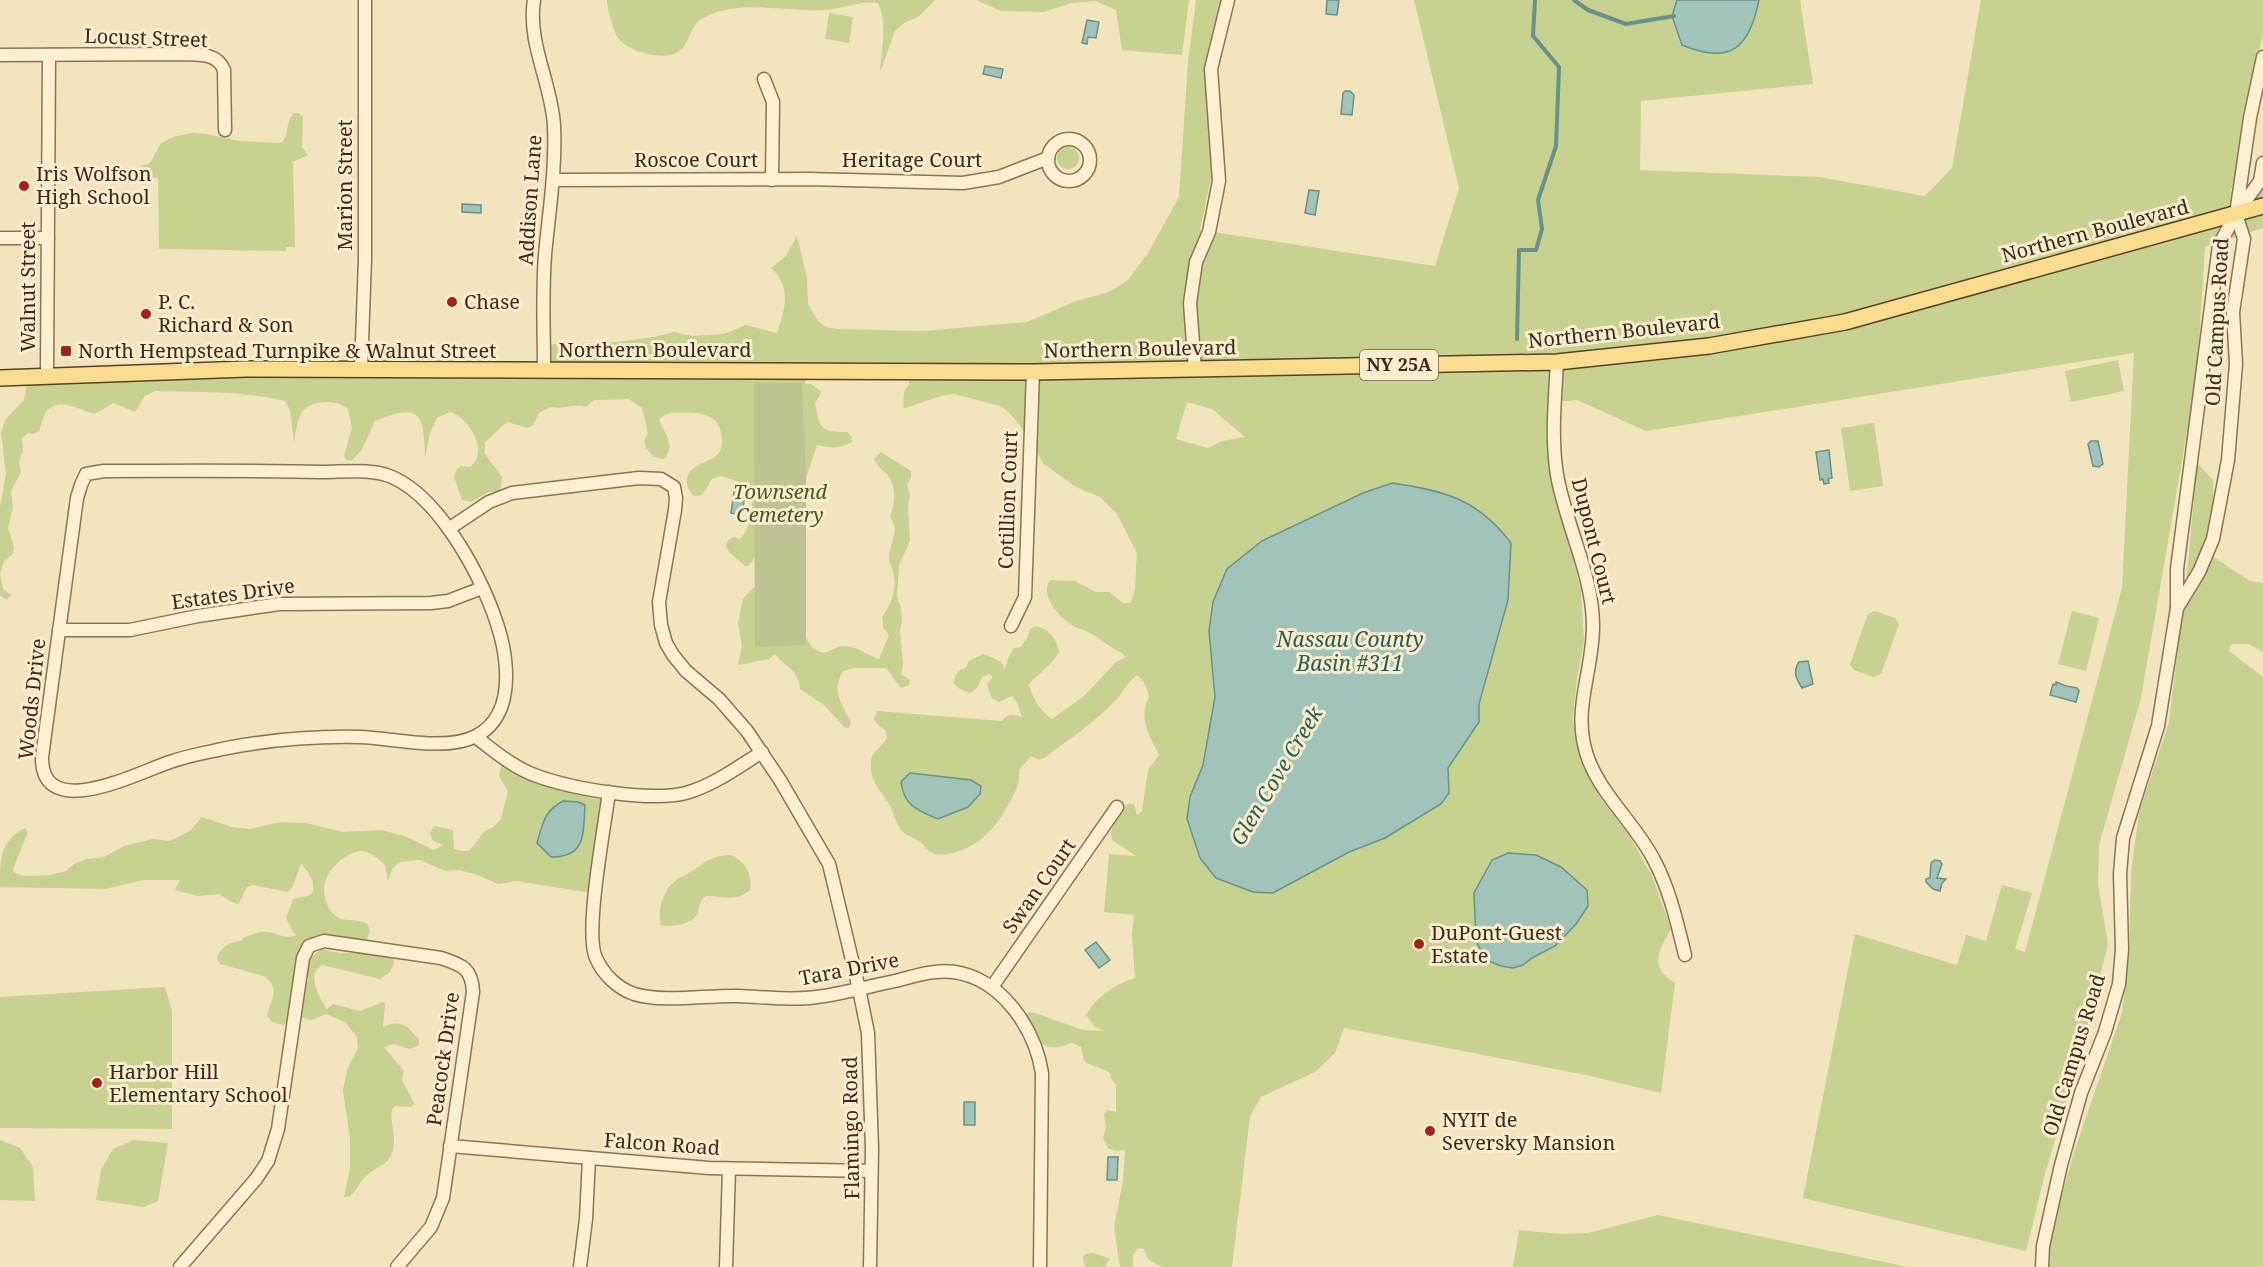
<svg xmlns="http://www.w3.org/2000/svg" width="2263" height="1267" viewBox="0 0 2263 1267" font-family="'Noto Serif',serif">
  <rect width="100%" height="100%" fill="#f2e4bd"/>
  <g fill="#c7d190" fill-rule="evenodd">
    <path d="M607,0H935L918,17L904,23L895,31L880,72C881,50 888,23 878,3C861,0 841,9 824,10C785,12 747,0 709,15C686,25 693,42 678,52C664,61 629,52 619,39C614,34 607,7 607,0Z"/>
    <path d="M976,0H1189L1182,55L1122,50L1116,10L1096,1L1072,3L1043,12L1001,11Z"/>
    <path d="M1196,0H1220L1206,72L1212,173L1200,230L1435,266L1459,188L1414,0H1677L1672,16L1754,19L1759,0H1800L1813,84L1641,101L1640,170L1819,177L1925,196L1952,168L1981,0H2263V34L2240,140L2234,183L2230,192L2263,183V228L2205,247L2197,374L2141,698L2099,845L2098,884L2108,944L2084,1041L2045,1174L2026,1251L1803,1198L1855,934L1957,965L1966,935L1986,941L2002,885L2032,893L2015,949L2025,952L2122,588L2134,353L1646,431L1577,400L1549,403L1547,425L1548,459L1581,590L1584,641L1577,678L1573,719L1583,763L1601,799L1629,835L1653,878L1671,929C1658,951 1649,967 1675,983L1661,1093L1586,1075L1344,1028L1335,1053L1315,1072L1261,1097L1250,1116L1232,1267H1162L1148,1259L1144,1249L1138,1248L1133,1255V1267H1120L1114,1227L1123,1181L1125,1150L1115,1151L1108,1148L1103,1138L1106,1128L1104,1114L1107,1110L1116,1112V1085L1111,1079L1110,1073C1102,1067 1092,1067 1084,1061L1081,1047L1072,1043C1043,1054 1036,1043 1026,1016L1029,1012L1035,1013L1083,1030L1106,1031L1095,1027L1086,1015C1097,996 1115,984 1135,978L1132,934L1134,915L1104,912L1109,854L1136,856L1112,840C1109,825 1117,814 1127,804H1134L1137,815L1142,811L1148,770L1159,755C1149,735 1138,718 1149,697C1147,688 1145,681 1137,675C1128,681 1121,696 1112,704C1092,724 1067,741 1044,758L1039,760L1031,756L1019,770C1021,785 1012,799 1004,812C990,835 974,849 948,854C942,855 935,855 930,852C926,849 924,844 920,842C916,838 909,837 904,833C895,825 894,810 887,801C879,789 870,780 871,764C871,751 881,748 887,738L886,731L876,723L874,719L877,711L1002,721C1007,713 1014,714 1022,717L1017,702L1012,696L999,702L992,699L987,684L993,677L989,674L982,677L977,688L970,693L960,689L953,683L956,675L961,669H965L969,661L983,654L1000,661L1005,669L1009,656L1014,648L1021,647L1027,638L1030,629L1036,626C1050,630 1056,638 1059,652C1052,665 1039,673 1029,684C1032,698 1040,711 1052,719L1084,696L1116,662L1126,657L1122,653C1110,648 1101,639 1090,633C1083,629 1075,628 1069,623C1057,614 1040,595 1050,580L1075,581L1096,592H1109L1123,603H1131L1135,589L1137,553L1117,514L1100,497L1076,487L1044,464L1017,421L1007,411L1000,406L954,394L941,396L905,408L903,407C905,398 901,392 909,385L908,372H806L805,384H811L821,391L819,397L815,403C819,427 821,433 847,432L852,437V442C839,449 832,448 817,445L806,478V528L755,557L749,566H745L729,552L726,546L728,540L734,537L740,539C750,530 758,496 747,486C741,481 729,479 721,476L712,479L702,495L694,496C684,487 684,473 697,466C708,459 722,459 722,442C722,414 702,412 679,413C671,413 664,413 659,420C665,434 676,446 664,459L654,457L646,448L644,441L648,433L642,408L629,399L594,400L586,407C574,403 563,410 551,407L539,413L533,425L528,428L507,422L485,442V454L502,477L501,488L498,492H488L471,502L462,500L454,477L457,469L461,466L470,467C490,451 469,418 450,412L437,418L430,433L425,458C424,414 421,402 375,421L362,449L352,461L346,460L344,456L352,428L348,409C341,403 334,402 325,402C297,404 298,420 294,443L290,410L285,401C242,391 199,392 155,391L145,396L135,412L114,403L94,414C80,410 58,396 46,412C43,417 41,426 39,431L33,434L28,433L22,438L23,451L19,461L21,472L11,491L13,507L8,528L14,547L13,554L4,561L0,574L3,589L11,595L7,600L0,595V507L6,474L1,433L5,420L24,400L28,376L544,370L548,346L555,344L617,342L654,337L674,332L692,336L724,334L746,325L777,333C785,309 792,287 771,268L786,256L797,236L807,278L808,304L818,321L826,327L838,329L923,331L1027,322L1076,301L1109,292L1128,280L1148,253L1179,197L1188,62ZM1187,402L1212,409L1245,437L1222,441L1208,448L1176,439ZM1227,569L1508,600L1479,704V723L1448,768L1385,838L1350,852L1317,869L1231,883L1216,878L1190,797L1203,765L1215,697L1209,631L1213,602ZM1508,853L1536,855L1588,906C1578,920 1567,937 1552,947C1542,953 1532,957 1523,965L1486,960L1476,941L1474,893L1491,860Z"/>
    <path d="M829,13L853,17L849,43L825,39Z"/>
    <path d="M294,113H298L303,117L302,147L308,155L293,162L295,247H286V251L159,249L158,178H121L118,176L119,169L123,167L134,169L150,163L161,143L176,136L193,133L206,134L239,141L281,143C290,135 285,122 294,113Z"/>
    <circle cx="1068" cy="158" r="11"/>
    <path d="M2118,360L2124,391L2071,402L2065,371Z"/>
    <path d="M1874,423L1883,486L1850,491L1841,428Z"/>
    <path d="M881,452L911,471V478L907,484L910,495L908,507L910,541L899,565L897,597L901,608L902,620L900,630L903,665L901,674L910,680L909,685L902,688C896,684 892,674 886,668H854L843,671C831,692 841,702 851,722L849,728H845L824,705L800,689C799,670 785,667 775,654L769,659L738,665L742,646L738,623L743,599L755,586L764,585C774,595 788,606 797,618C804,629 807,649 821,652C830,654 835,646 843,646C857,646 867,655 879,659L889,635L883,627L882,617C892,603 897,589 893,572C892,566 889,564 889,558C889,542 901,532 890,517C895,503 897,486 887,474C882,469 877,466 874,459Z"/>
    <path d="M2197,463L2213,480V501L2204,551L2250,581L2263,583V652L2249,644H2231L2229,651L2263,677V1267H2047L2050,1240L2073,1155L2122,1013L2129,955L2131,873L2139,813L2169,722L2188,564Z"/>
    <path d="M1875,611L1895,618L1899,624L1881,674L1874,677L1854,670L1850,664L1868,614Z"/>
    <path d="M2072,611L2099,618L2086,671L2058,664Z"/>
    <path d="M501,765H507L563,783L609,792L596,890L585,892L516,881L498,884L478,875L459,870L445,871L420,860L400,862L393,868L388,880L385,865C379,860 371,851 361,851C344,852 325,872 324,888C324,900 330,916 342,919C354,922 377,917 367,939C349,944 332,927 315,940V945C303,956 292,964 301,981L307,983L309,980L301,967L304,962L322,949L339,953H386L392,955L394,964L390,972L380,979L322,965C320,967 317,969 315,972C311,981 321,1002 327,1009L333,1004L360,1011L383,1002L385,1004L383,1027C401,1019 407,1025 419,1040V1045L410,1049L394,1044L384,1047L404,1071L402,1080L414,1103L412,1107L394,1106C388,1116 394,1127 394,1138C394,1168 379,1162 364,1178C359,1184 356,1191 350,1196L344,1197L350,1168V1139L343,1090L347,1070L358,1048L357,1037L345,1022L326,1014L312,1020L299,1017V1007L292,1020L284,1025L272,1022L267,1016C270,1000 282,989 264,976L220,964L217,958C221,946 230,942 241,941C246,935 248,936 254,934C272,926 281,942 297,935L293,932L286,918L293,899L308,896L313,892C315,878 308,874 301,863L293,886L288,892L253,885L247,887C243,893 243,898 238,904L232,902L219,894L198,896L175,890L180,880H144L105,889L0,887C0,859 0,841 25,828L28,832L13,869L15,873L24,876L50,875L66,871L74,864L86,859L104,857L124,846L153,839L170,841L190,831L202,817L232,827L250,829L280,822L306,823L343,832L382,830L407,837L434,850L443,845L433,841L430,833L434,826L453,830L454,849L463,851L470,850L484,832L493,827L501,819L508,791L499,776Z"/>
    <path d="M731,855C745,862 753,873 750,890C734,903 725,896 706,896C699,902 700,906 697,914C693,924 670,928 661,925C657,910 663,891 675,881C680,877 687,875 692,871C708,861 710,856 731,855Z"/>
    <path d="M165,987L172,1011V1129L0,1128V997Z"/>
    <path d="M0,1140L20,1148L33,1167L35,1201L0,1200Z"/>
    <path d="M134,1140L168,1143L158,1201L144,1207L96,1200L101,1170L113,1149Z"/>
    <path d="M1658,1215L1908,1267H1513L1519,1230L1560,1234L1588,1233Z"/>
    <path d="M1093,1253L1111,1259L1107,1262L1106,1267H1087L1084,1265L1083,1257L1085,1254Z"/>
  </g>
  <path fill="#bdc490" d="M754,383H802L806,478V645L755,647Z"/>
  <g fill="#a1c3ba" stroke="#689188" stroke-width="1.5">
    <path d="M1327,0H1339L1337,15L1326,14Z"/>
    <path d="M1677,0H1759C1749,49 1730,65 1682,45L1672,16Z"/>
    <path d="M1087,20L1099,22L1096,38L1088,37L1087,44L1082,43Z"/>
    <path d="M985,66L1003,69L1001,78L983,74Z"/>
    <path d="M1345,91H1350L1354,95L1352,115L1341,114L1343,93Z"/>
    <path d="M1309,190L1319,191L1315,215L1305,213Z"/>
    <path d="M462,204L481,205V213L462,212Z"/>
    <path d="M2091,441H2098L2103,464L2099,467L2093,466L2088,444Z"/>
    <path d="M1829,450L1832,478L1828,479L1829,483L1824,484L1823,479L1820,480L1816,452Z"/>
    <path d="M1392,483C1445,491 1478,499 1511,543L1508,600L1479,704V722L1448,768L1449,793L1441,804L1385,838L1349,852L1273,893L1253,892L1216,878L1200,858L1187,819L1190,797L1203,765L1215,697L1209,631L1213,602L1227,569L1262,541L1363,493Z"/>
    <path d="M734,491L745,493L742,515L731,513Z"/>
    <path d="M1808,661L1813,684L1802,688C1797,680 1792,673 1799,662Z"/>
    <path d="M2056,682L2066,686L2077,688L2079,691L2076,702L2050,695L2053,684L2056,685Z"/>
    <path d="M910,773L971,780L981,786L980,794L968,807L938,819C917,810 904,806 901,782Z"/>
    <path d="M563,801L578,802L585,805C583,835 586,857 551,857L537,843C543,823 544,811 563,801Z"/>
    <path d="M1508,853L1536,855L1561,867L1587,890L1588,906L1576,924L1555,946L1532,958L1523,965L1513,968L1501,966L1486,960L1476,941L1474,893L1492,860Z"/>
    <path d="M1935,860L1940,861L1942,864L1937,878L1946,879L1942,883L1940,891L1933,889L1926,882V879L1930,878L1931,863Z"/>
    <path d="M1096,942L1110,960L1099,968L1085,950Z"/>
    <rect x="964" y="1102" width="11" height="23"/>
    <path d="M1108,1157H1118L1117,1180H1107Z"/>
  </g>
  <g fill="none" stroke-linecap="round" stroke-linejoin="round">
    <g stroke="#689188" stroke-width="4">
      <path d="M1574,0L1588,10L1626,24L1674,16"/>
      <path d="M1517,339L1519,250H1536L1542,229L1538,200L1556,146L1559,67L1533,36L1535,0"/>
    </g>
    <defs>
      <g id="minor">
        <path d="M534,0C527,43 552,84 554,126C556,170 549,212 545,255C542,293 544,332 544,370"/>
        <path d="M0,55L181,54C198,55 217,52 224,70L225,130"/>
        <path d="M2263,57L2250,118L2236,214L2260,181L2263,163"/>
        <path d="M764,79L773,102L772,180"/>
        <circle cx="1069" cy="160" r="21"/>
        <path d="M553,180L808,179L963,183L999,177L1048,158"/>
        <path d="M0,238H48"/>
        <path d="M1557,362C1555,400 1551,438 1557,475C1566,526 1593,575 1593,626C1593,674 1570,713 1589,761C1604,798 1636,825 1654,860C1670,890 1677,923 1685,955"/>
        <path d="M361,369L365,259V0"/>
        <path d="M1195,370L1190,303L1196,262L1209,232L1219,181L1211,69L1228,0"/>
        <path d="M47,375L49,55"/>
        <path d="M104,471C177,471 250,470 323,472C344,472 372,468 392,477C444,500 492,593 503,646C509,678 509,719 476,736C446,752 393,738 360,737C314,736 267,740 222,749C205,753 186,756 170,762C139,772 41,824 42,757L77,498L81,485L86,474Z"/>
        <path d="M450,528L489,502L512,493L639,478L661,479L674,487L676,498L675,510L659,602L661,625L666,643L673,655L686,671L719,699L747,731L780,780L829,864L859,989L868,1033L872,1149L870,1267"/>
        <path d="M2177,608L2199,572L2213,539L2228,460L2236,364L2233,312L2244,239L2236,214"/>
        <path d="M1011,626L1025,597L1033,372"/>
        <path d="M59,630H130L198,616L279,604L431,603L448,601L482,588"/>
        <path d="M476,737C494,751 514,768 537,776C573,789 650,802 686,793C714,785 738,767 762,752"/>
        <path d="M609,792C605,824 584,934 596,958C603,974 617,988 634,994C664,1003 707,995 738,996C767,997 795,1001 824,996C848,992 871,986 895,981C908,978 922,973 935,972C966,968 994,984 1013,1008C1029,1028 1038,1048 1042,1073L1040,1267"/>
        <path d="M992,987L1117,807"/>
        <path d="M450,1146L709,1168L871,1171"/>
        <path d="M180,1267L256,1179L268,1161L278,1129L303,958L309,946L324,941L441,958C463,965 472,969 473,992L443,1198L431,1227L397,1267"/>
        <path d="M580,1267L586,1219L589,1158"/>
        <path d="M726,1267L729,1169"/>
        <path d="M2042,1267L2043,1246L2061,1165L2081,1093L2105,1032L2119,984L2122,949L2120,874L2123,838L2158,726L2177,608V569L2219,245L2236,214"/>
      </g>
      <path id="major" d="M0,378L246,369L1033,372L1557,362L1709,346L1845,322L2263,206"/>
    </defs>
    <use href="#minor" stroke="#8b7354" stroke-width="15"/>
    <use href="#major" stroke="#584129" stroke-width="18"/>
    <use href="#minor" stroke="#fcf0d1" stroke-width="12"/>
    <use href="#major" stroke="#fadc90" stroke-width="15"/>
  </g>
  <g fill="#a0211f" stroke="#f9edcd" stroke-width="2">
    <circle cx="24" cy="186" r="6"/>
    <circle cx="452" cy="302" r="6"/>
    <circle cx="146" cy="314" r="6"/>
    <rect x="60" y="345" width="12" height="12" rx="3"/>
    <circle cx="1419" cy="944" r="6"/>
    <circle cx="97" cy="1083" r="6"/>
    <circle cx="1430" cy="1131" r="6"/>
  </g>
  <g text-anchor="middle" stroke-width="6" stroke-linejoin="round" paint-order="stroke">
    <rect fill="#f9edcd" stroke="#736450" stroke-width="1.5" x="1360" y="350" width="78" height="30" rx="4.5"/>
    <g font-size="18" font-weight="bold" fill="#392a1b">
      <text x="1399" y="371">NY 25A</text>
    </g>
    <g font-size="20" fill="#392a1b" stroke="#f9edcd">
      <text transform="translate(146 38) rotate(2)" y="7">Locust Street</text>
      <text x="696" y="167">Roscoe Court</text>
      <text x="912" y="167">Heritage Court</text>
      <text transform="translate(345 185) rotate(-90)" y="7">Marion Street</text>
      <text transform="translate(530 200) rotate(-86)" y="7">Addison Lane</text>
      <text transform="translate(2095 231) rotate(-15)" y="7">Northern Boulevard</text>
      <text transform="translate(28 287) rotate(-90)" y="7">Walnut Street</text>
      <text transform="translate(2217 322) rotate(-87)" y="7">Old Campus Road</text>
      <text transform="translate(1624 331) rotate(-6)" y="7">Northern Boulevard</text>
      <text transform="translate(1140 349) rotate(-1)" y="7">Northern Boulevard</text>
      <text x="655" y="357">Northern Boulevard</text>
      <text transform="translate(1008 500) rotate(-88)" y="7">Cotillion Court</text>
      <text transform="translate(1594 541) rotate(76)" y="7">Dupont Court</text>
      <text transform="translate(233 594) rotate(-8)" y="7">Estates Drive</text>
      <text transform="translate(32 699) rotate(-84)" y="7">Woods Drive</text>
      <text transform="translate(1039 886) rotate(-55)" y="7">Swan Court</text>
      <text transform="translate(849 969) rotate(-11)" y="7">Tara Drive</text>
      <text transform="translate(2074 1055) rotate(-73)" y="7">Old Campus Road</text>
      <text transform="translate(443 1059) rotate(-82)" y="7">Peacock Drive</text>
      <text transform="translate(851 1128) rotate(-91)" y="7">Flamingo Road</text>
      <text transform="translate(662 1144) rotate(4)" y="7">Falcon Road</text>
    </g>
    <g font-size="20" fill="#392a1b" stroke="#f9edcd" text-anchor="start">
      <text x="36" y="181">Iris Wolfson<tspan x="36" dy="23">High School</tspan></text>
      <text x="158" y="309">P. C.<tspan x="158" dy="23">Richard &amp; Son</tspan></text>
      <text x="464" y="309">Chase</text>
      <text x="78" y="358">North Hempstead Turnpike &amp; Walnut Street</text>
      <text x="1431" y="940">DuPont-Guest<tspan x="1431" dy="23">Estate</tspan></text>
      <text x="109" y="1079">Harbor Hill<tspan x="109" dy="23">Elementary School</tspan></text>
      <text x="1442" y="1127">NYIT de<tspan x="1442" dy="23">Seversky Mansion</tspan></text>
    </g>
    <g font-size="20" font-style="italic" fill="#48581f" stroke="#f9edcd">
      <text x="780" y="499">Townsend<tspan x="780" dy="23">Cemetery</tspan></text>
    </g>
    <g font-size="21" font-style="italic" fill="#285a59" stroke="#f9edcd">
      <text x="1350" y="647">Nassau County<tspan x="1350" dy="24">Basin #311</tspan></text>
      <text transform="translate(1277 776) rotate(-59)" y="7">Glen Cove Creek</text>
    </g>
  </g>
</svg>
